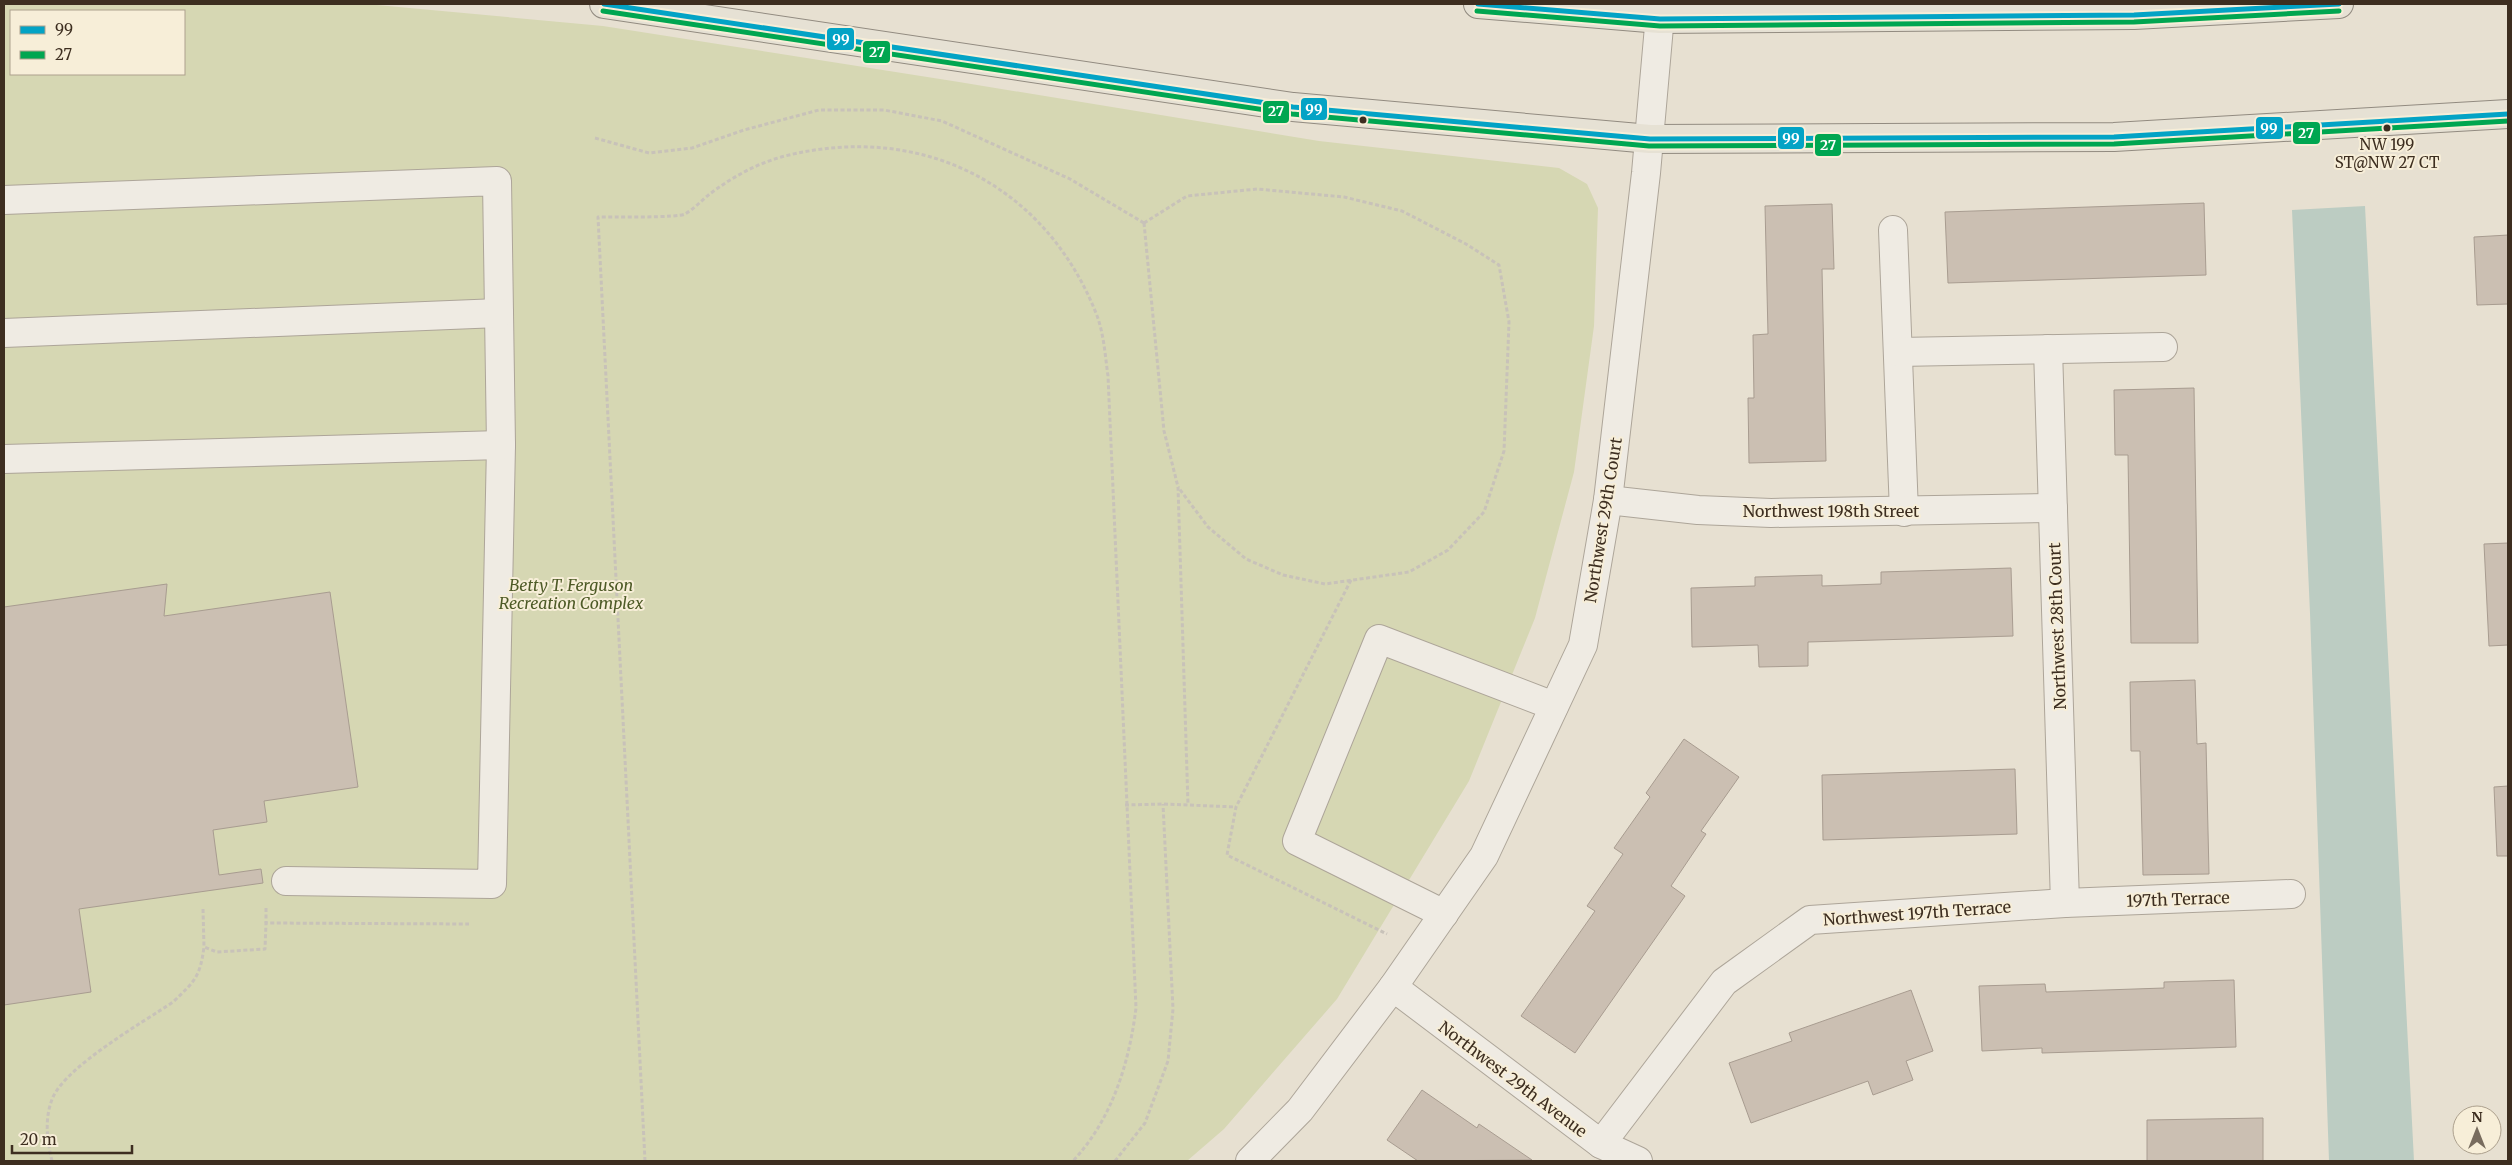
<svg xmlns="http://www.w3.org/2000/svg" width="2512" height="1165" viewBox="0 0 2512 1165" font-family="Merriweather,serif">
  <rect width="100%" height="100%" fill="#e7e0d1"/>
  <path fill="#d6d7b3" fill-rule="evenodd" d="M4,4H366L603,26L959,82L1319,141L1559,168L1587,184L1598,208L1594,326L1574,472L1535,618L1469,781L1337,999L1224,1129L1187,1161H4ZM11,11H184V74H11Z"/>
  <path fill="#bcccc2" d="M2365,206L2414,1161H2329L2310,613L2292,210Z"/>
  <g fill="#cbbfb2" stroke="#a89c90">
    <path d="M2204,203L2206,275L1948,283L1945,212Z"/>
    <path d="M1832,204L1834,269H1822L1826,461L1749,463L1748,398H1754L1753,335L1768,334L1765,206Z"/>
    <path d="M2508,235V304L2477,305L2474,237Z"/>
    <path d="M2194,388L2198,643H2131L2128,455H2115L2114,390Z"/>
    <path d="M2508,543V645L2489,646L2484,544Z"/>
    <path d="M2011,568L2013,636L1808,642V666L1759,667L1758,645L1692,647L1691,588L1755,586V577L1822,575V586L1881,584V572Z"/>
    <path d="M167,584L164,616L330,592L358,787L264,801L267,822L213,830L219,875L261,869L263,883L79,909L91,992L4,1005V607Z"/>
    <path d="M2195,680L2197,744L2206,743L2209,874L2143,875L2140,751H2131L2130,682Z"/>
    <path d="M1684,739L1739,777L1701,831L1706,834L1671,886L1685,896L1575,1053L1521,1016L1595,911L1587,906L1623,854L1614,848L1650,797L1646,793Z"/>
    <path d="M2015,769L2017,834L1823,840L1822,775Z"/>
    <path d="M2508,786V856H2497L2494,787Z"/>
    <path d="M2234,980L2236,1047L2042,1053V1048L1982,1051L1979,986L2045,984L2046,992L2164,988V982Z"/>
    <path d="M1911,990L1933,1051L1906,1061L1913,1080L1873,1095L1868,1081L1751,1123L1729,1063L1792,1041L1789,1033Z"/>
    <path d="M1422,1090L1477,1128L1479,1124L1532,1160L1418,1161L1387,1140Z"/>
    <path d="M2263,1118V1161H2147V1120Z"/>
  </g>
  <g fill="none" stroke-linecap="round" stroke-linejoin="round">
    <defs>
      <g id="minor">
        <path d="M4,200L497,181L501,445L492,884L286,881"/>
        <path d="M1893,230L1904,512"/>
        <path d="M4,333L499,313"/>
        <path d="M2048,349L2065,903"/>
        <path d="M1898,352L2163,347"/>
        <path d="M4,459L501,445"/>
        <path d="M1608,500L1698,510L1771,513L2053,508"/>
        <path d="M1444,914L1297,841L1379,639L1554,706"/>
        <path d="M1393,987L1601,1144L1638,1161"/>
        <path d="M1601,1144L1724,982L1810,920L2065,903L2291,894"/>
        <path d="M1250,1161L1300,1110L1393,987L1484,856L1583,645L1608,500L1646,173L1661,4"/>
      </g>
      <g id="major">
        <path d="M604,4L1293,107L1650,139L2114,137L2508,114"/>
        <path d="M1478,4L1660,19L2134,15L2339,4"/>
      </g>
    </defs>
    <use href="#minor" stroke="#ada599" stroke-width="30"/>
    <use href="#major" stroke="#928b80" stroke-width="30"/>
    <g stroke="#c8c2b9" stroke-width="3" stroke-dasharray="4 2.5" stroke-linecap="butt">
      <path d="M595,138L649,153L692,148L744,130L819,110H884L942,121L1070,179L1144,223"/>
      <path d="M1144,223L1187,196L1257,189L1344,197L1402,211L1466,244L1499,265L1509,322L1504,451L1484,512L1448,550L1409,572L1325,584L1283,575L1246,559L1208,527L1178,487"/>
      <path d="M1144,223L1164,431L1178,487L1188,805"/>
      <path d="M1351,580L1236,807L1227,855L1387,934"/>
      <path d="M1125,805L1163,804L1236,807"/>
      <path d="M266,908V923"/>
      <path d="M203,909L204,947"/>
      <path d="M52,1161C47,1140 44,1118 53,1097C68,1065 142,1023 173,1002C195,981 200,977 204,947L217,952L265,949L266,923L469,924"/>
      <path d="M645,1161L598,217C611,217 678,218 685,214C694,209 703,199 711,193C734,176 758,163 785,156C920,122 1044,183 1096,313C1104,333 1105,355 1108,376L1136,1008C1129,1064 1112,1119 1073,1161"/>
      <path d="M1115,1161L1145,1123L1168,1061L1173,1009L1163,804"/>
    </g>
    <use href="#minor" stroke="#efebe3" stroke-width="28"/>
    <use href="#major" stroke="#e6e1d4" stroke-width="28"/>
    <defs>
      <g id="bus-1">
        <path d="M604,4L1293,107L1650,139L2114,137L2508,114"/>
        <path d="M1478,4L1660,19L2134,15L2339,4"/>
      </g>
      <g id="bus-2">
        <path d="M603,11L1292,114L1649,146L2114,144L2508,121"/>
        <path d="M1477,11L1660,26L2134,22L2339,11"/>
      </g>
    </defs>
    <use href="#bus-1" stroke="#f7eed8" stroke-width="9"/>
    <use href="#bus-2" stroke="#f7eed8" stroke-width="9"/>
    <use href="#bus-1" stroke="#03a3c5" stroke-width="5"/>
    <use href="#bus-2" stroke="#00a651" stroke-width="5"/>
  </g>
  <g fill="#3d2e20" stroke="#f7eed8" stroke-width="2">
    <circle cx="1363" cy="120" r="4.5"/>
    <circle cx="2387" cy="128" r="4.5"/>
  </g>
  <g text-anchor="middle" stroke-width="4" stroke-linejoin="round" paint-order="stroke">
    <g font-size="15" fill="#3d2e20" stroke="#f7eed8">
      <text x="2387" y="150">NW 199<tspan x="2387" dy="18">ST@NW 27 CT</tspan></text>
    </g>
    <g font-size="16" fill="#3d2e20" stroke="#f7eed8">
      <text x="1831" y="517">Northwest 198th Street</text>
      <text transform="translate(1603 520) rotate(-81)" y="6">Northwest 29th Court</text>
      <text transform="translate(2057 626) rotate(-92)" y="6">Northwest 28th Court</text>
      <text transform="translate(2178 899) rotate(-2)" y="6">197th Terrace</text>
      <text transform="translate(1917 913) rotate(-4)" y="6">Northwest 197th Terrace</text>
      <text transform="translate(1513 1079) rotate(37)" y="6">Northwest 29th Avenue</text>
    </g>
    <g font-size="16" font-style="italic" fill="#4d5a26" stroke="#f7eed8">
      <text x="571" y="591">Betty T. Ferguson<tspan x="571" dy="18">Recreation Complex</tspan></text>
    </g>
  </g>
  <g stroke="#f7eed8" stroke-width="2">
    <rect x="826" y="27" width="29" height="24" rx="5" fill="#03a3c5"/>
    <rect x="862" y="40" width="29" height="24" rx="5" fill="#00a651"/>
    <rect x="1300" y="97" width="28" height="24" rx="5" fill="#03a3c5"/>
    <rect x="1262" y="100" width="28" height="24" rx="5" fill="#00a651"/>
    <rect x="2255" y="116" width="29" height="24" rx="5" fill="#03a3c5"/>
    <rect x="2292" y="121" width="29" height="24" rx="5" fill="#00a651"/>
    <rect x="1777" y="126" width="28" height="24" rx="5" fill="#03a3c5"/>
    <rect x="1814" y="133" width="28" height="24" rx="5" fill="#00a651"/>
  </g>
  <g font-size="14" text-anchor="middle" font-weight="bold" fill="#fff">
    <text x="841" y="44">99</text>
    <text x="877" y="57">27</text>
    <text x="1314" y="114">99</text>
    <text x="1276" y="116">27</text>
    <text x="2269" y="133">99</text>
    <text x="2306" y="138">27</text>
    <text x="1791" y="143">99</text>
    <text x="1828" y="150">27</text>
  </g>
  <rect width="2512" height="1165" fill="none" stroke="#3d2e20" stroke-width="10"/>
  <rect x="10" y="10" width="175" height="65" fill="#f7eed8" stroke="#ada18e"/>
  <rect x="20" y="26" width="25" height="8" fill="#03a3c5" stroke="#ada18e"/>
  <text x="55" y="35" font-size="15" fill="#3d2e20">99</text>
  <rect x="20" y="51" width="25" height="8" fill="#00a651" stroke="#ada18e"/>
  <text x="55" y="60" font-size="15" fill="#3d2e20">27</text>
  <g transform="translate(2477 1130)"><circle r="24" fill="#f7eed8" stroke="#ada18e"/>
  <path d="M0-4L9 19L0 12L-9 19Z" fill="#786c5e"/>
  <text y="-8" font-size="14" font-weight="bold" text-anchor="middle" fill="#3d2e20">N</text>
  </g>
  <path d="M12 1145v8h120v-8" fill="none" stroke="#3d2e20" stroke-width="2.5"/>
  <text x="20" y="1145" font-size="15" fill="#3d2e20" stroke="#f7eed8" stroke-width="4" paint-order="stroke">20 m</text>
</svg>
